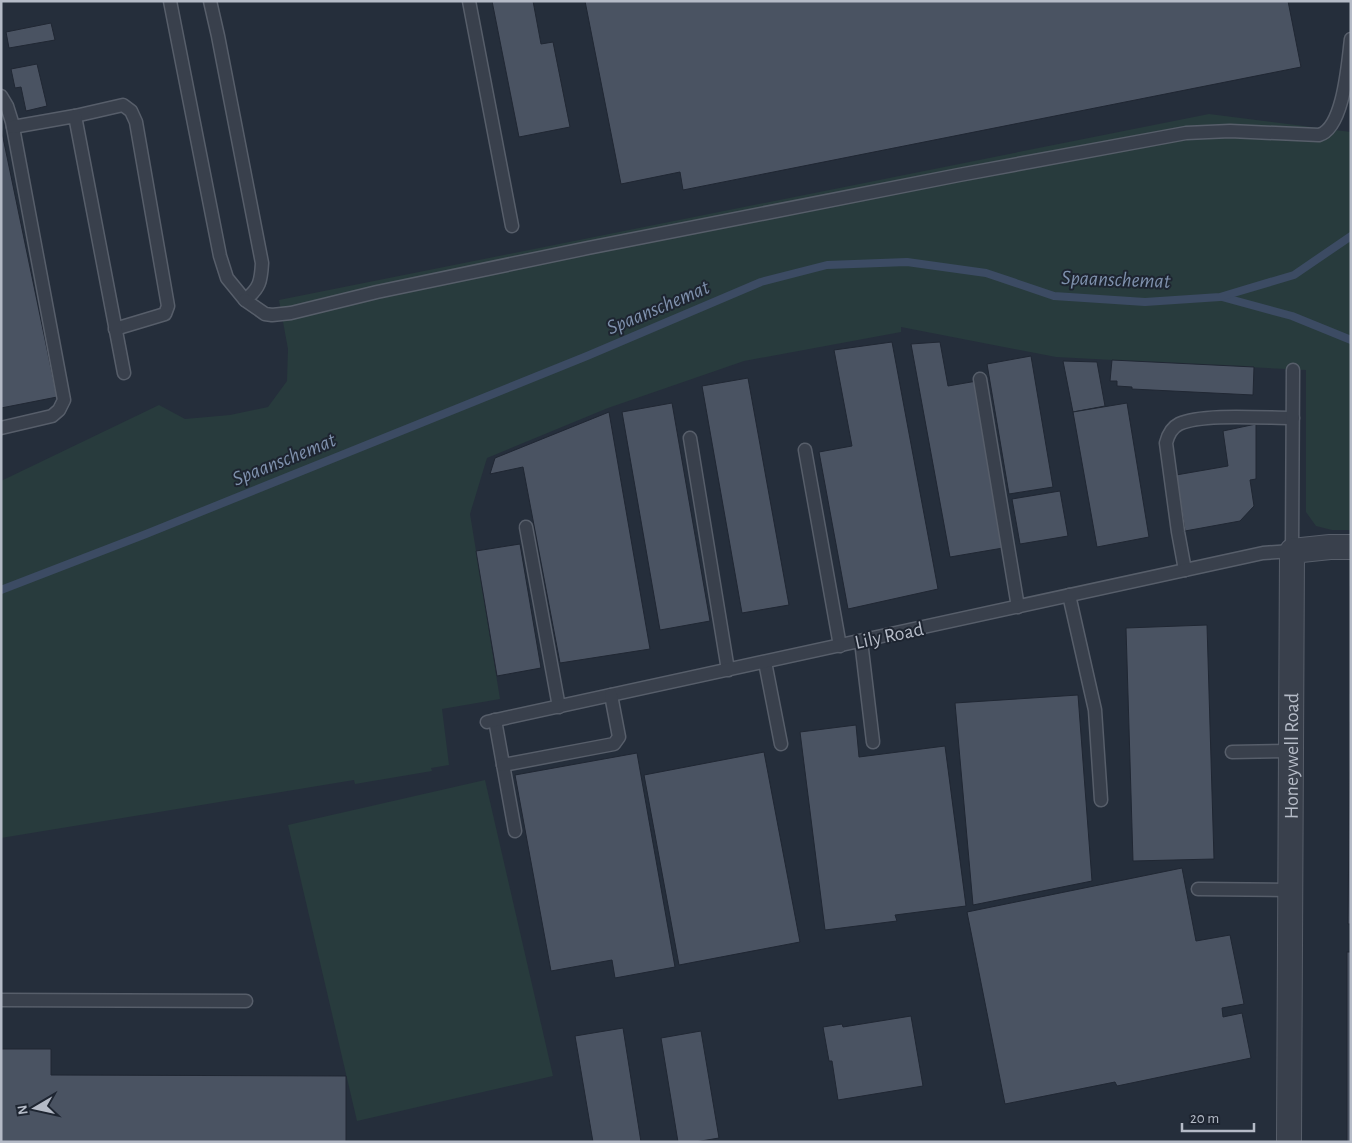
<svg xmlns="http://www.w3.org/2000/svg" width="1352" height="1143" viewBox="0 0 1352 1143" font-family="'Alegreya Sans',sans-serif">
  <rect width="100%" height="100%" fill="#252e3b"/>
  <g fill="#283b3d">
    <path d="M1209,114L1351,132V530H1332L1316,526L1306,512V370L1056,357L901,327V332L744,361L608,408L487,458L470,514L500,699L442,709L449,765L431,768L432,771L355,784L354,780L1,838V481L159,405L185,419L230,415L268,407L287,381L288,349L279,300Z"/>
    <path d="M485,780L553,1076L357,1121L288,825Z"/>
  </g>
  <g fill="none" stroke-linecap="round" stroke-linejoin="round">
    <g stroke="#3c4b63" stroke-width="8">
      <path d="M1222,297L1292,316L1351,340"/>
      <path d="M1,590L146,534L587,356L761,282L827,265L907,262L986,273L1054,296L1145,302L1220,297L1294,275L1351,236"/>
    </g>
  </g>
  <g fill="#4a5362" stroke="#202733">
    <path d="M492,1H533L541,44L553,42L570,127L519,137Z"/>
    <path d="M585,1H1288L1301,67L683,190L680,172L621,184Z"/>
    <path d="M51,23L55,40L9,48L6,32Z"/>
    <path d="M37,64L47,106L26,111L21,87L15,88L11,69Z"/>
    <path d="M1,128L57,397L1,408Z"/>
    <path d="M892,342L938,589L848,609L819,452L852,446L834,350Z"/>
    <path d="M940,342L948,386L977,381L1003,548L950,557L911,344Z"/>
    <path d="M1031,356L1053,487L1009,494L987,364Z"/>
    <path d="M1112,360L1254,367L1253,395L1132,389V387L1117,386V381H1110Z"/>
    <path d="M1063,361L1097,362L1105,406L1073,412Z"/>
    <path d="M748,378L789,605L742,613L702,386Z"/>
    <path d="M672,403L710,621L660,630L622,412Z"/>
    <path d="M1127,403L1149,537L1097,547L1073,412Z"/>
    <path d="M609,412L650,649L560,663L523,467L490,474L495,458Z"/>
    <path d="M1256,424V479L1250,480L1254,506L1240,521L1185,531L1176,475L1228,466L1223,431Z"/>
    <path d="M1060,491L1068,536L1020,544L1012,499Z"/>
    <path d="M520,544L541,668L497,676L476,551Z"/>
    <rect x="1350" y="587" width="1" height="106"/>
    <path d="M1207,625L1214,859L1133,861L1126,628Z"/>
    <path d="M1078,695L1092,881L973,905L955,703Z"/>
    <path d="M1350,722H1351V924H1348Z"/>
    <path d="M856,725L859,757L945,746L966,906L895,915L897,921L825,930L800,732Z"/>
    <path d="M764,752L800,942L679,965L644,775Z"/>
    <path d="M637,753L675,967L615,978L612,960L551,971L515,775Z"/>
    <path d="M1182,868L1196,941L1230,935L1244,1004L1222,1008L1223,1017L1242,1013L1251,1058L1117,1086L1115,1082L1005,1104L967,912Z"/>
    <rect x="1347" y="952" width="4" height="190"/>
    <path d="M911,1016L923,1086L838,1100L832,1061H829L823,1027L842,1024L843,1027Z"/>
    <path d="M623,1028L641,1142H593L575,1036Z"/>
    <path d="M701,1031L719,1138L695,1142H678L661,1038Z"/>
    <path d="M1,1049H51V1075L346,1076V1142H1Z"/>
  </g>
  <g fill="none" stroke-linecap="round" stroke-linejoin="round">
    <defs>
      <g id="lane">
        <path d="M170,1L220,256L227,278L245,300C260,288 261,281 262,263L218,36L210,1"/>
        <path d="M469,1L512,226"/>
        <path d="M1,96L7,106L12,122L64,400L59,410L52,416L1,428"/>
        <path d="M75,116L123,105L131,111L136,122L168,306L165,314L115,329"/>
        <path d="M13,127L75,116L124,373"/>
        <path d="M245,300L265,314L272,315L291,313L377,292L588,248L959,175L1186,133L1230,131L1319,135C1344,128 1348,62 1351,39"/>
        <path d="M980,379L1018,607"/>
        <path d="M690,438L728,670"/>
        <path d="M805,450L840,646"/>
        <path d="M526,527L559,707"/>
        <path d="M1185,570L1178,532L1166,443C1168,435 1171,428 1179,424C1202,413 1265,418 1293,418"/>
        <path d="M1069,595L1095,710L1101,800"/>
        <path d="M861,641L873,742"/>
        <path d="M765,662L781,744"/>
        <path d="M495,720L515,831"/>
        <path d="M487,722L1263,553L1292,551L1293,370"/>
        <path d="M1232,752L1290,751"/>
        <path d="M503,765L614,744L619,737L611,695"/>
        <path d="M1198,889L1290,890"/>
        <path d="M1,1000L246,1001"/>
      </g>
      <g id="street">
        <path id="s1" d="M1289,1142L1292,551L1330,547H1351"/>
      </g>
    </defs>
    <use href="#lane" stroke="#575e6a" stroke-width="15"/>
    <use href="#street" stroke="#575e6a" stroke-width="26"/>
    <use href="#lane" stroke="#39404c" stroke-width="12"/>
    <use href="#street" stroke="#39404c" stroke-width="24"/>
  </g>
  <g text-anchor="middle" stroke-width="4" stroke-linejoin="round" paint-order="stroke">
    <g font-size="20" fill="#b5bbc7" stroke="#1e2531">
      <text transform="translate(889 635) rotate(-12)" y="7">Lily Road</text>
      <text dy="7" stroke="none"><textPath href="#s1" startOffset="386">Honeywell Road</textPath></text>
    </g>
    <g font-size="21" font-style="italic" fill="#7e90ac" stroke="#1e2531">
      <text transform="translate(1116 279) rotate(2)" y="7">Spaanschemat</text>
      <text transform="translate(658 307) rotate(-23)" y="7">Spaanschemat</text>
      <text transform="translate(284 459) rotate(-22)" y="7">Spaanschemat</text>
    </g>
  </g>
  <rect width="1352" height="1143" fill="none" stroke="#b5bbc7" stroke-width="5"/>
  <g transform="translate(35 1108) rotate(261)" stroke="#1e2531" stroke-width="4" paint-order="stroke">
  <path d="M0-4L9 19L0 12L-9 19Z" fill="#b5bbc7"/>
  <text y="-8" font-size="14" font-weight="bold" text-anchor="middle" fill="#b5bbc7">N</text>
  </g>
  <path d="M1182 1123v8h72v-8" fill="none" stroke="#b5bbc7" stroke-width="2.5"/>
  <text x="1190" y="1123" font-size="15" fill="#b5bbc7" stroke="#1e2531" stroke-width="4" paint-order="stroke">20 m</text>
</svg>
